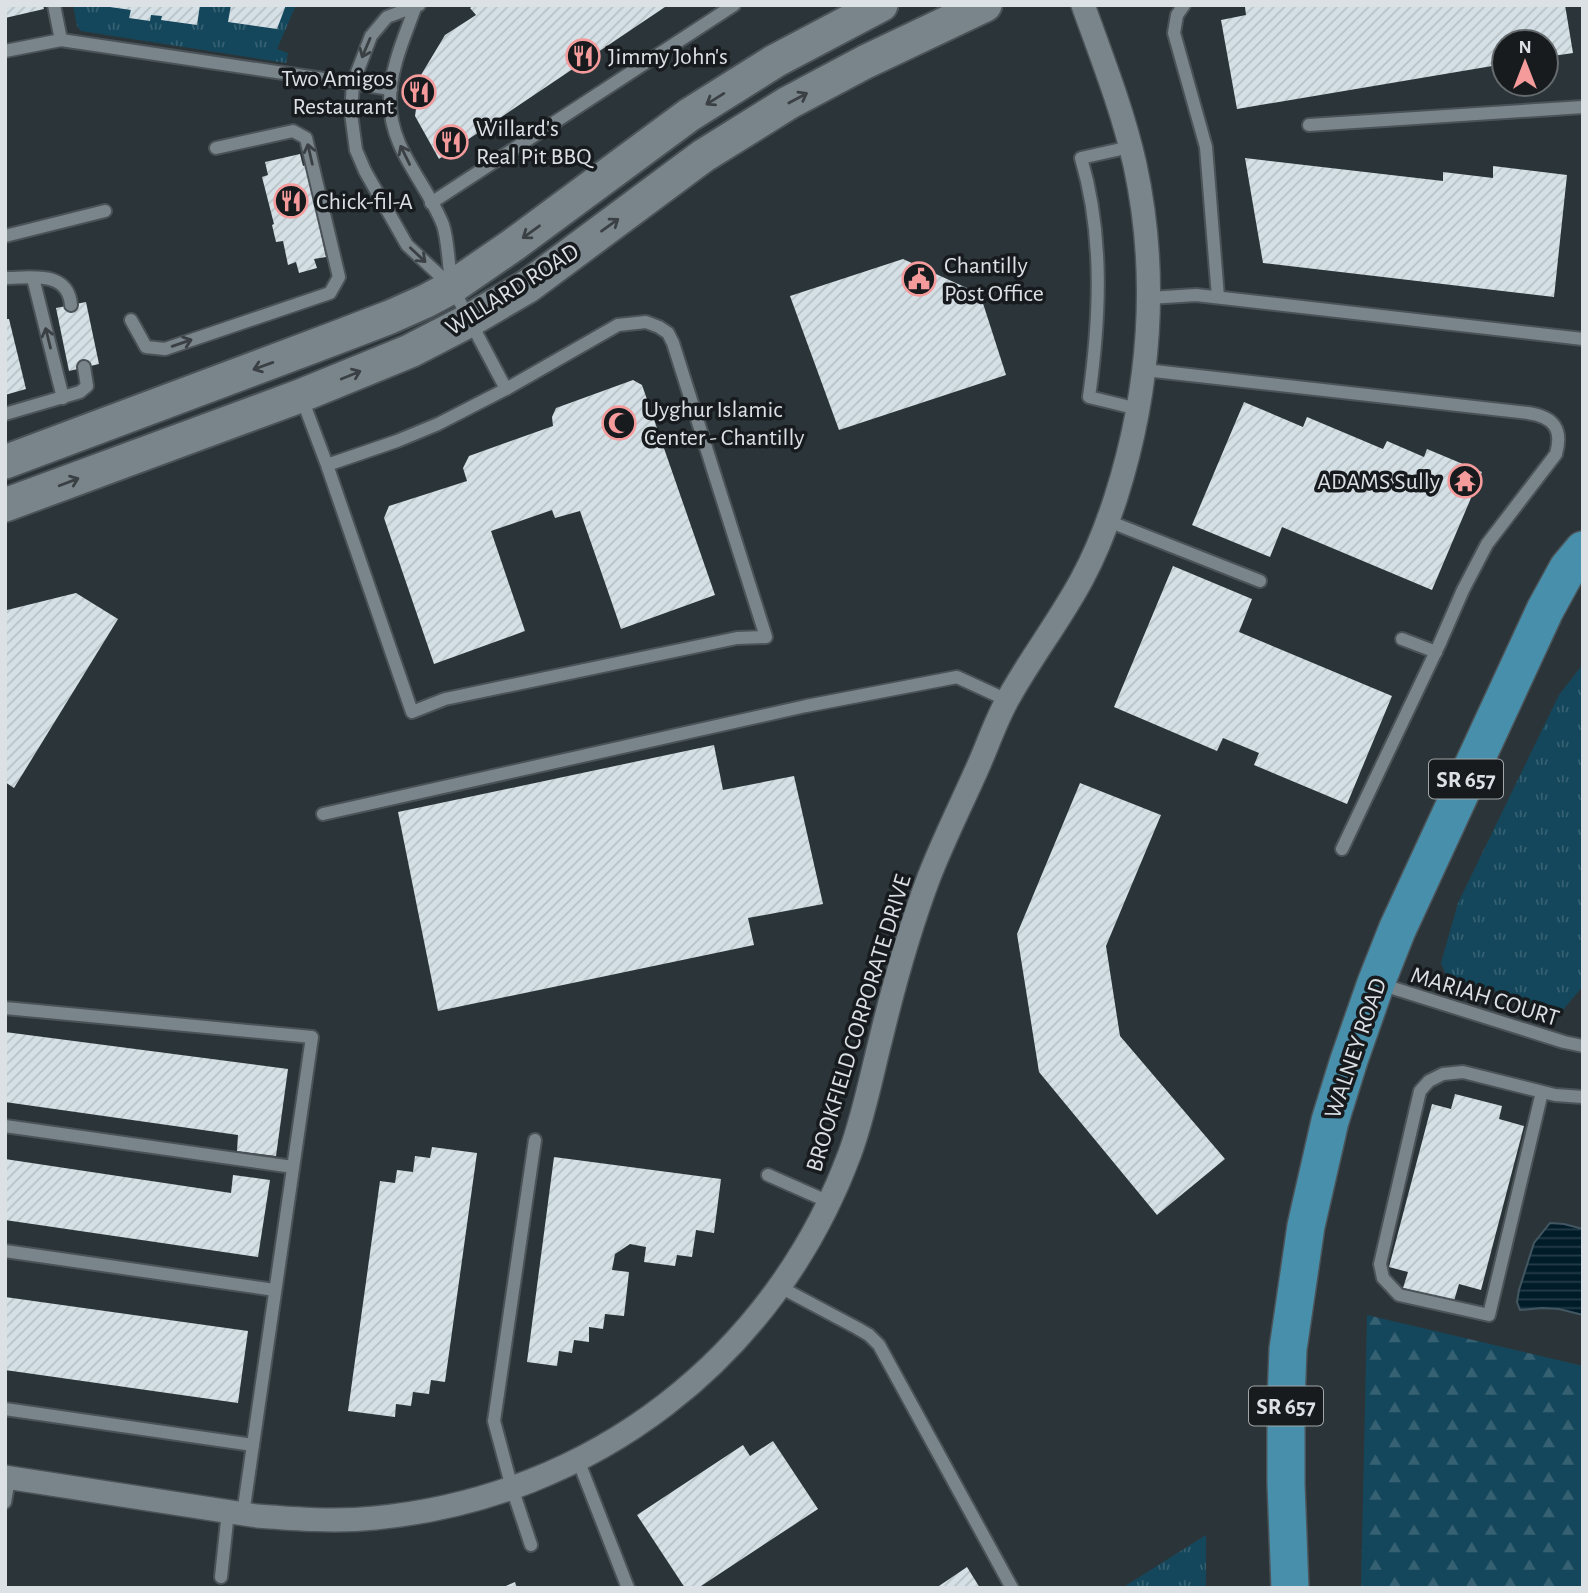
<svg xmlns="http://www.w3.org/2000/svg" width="1588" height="1593" viewBox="0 0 1588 1593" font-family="'Alegreya Sans',sans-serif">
  <defs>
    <pattern id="grass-tufts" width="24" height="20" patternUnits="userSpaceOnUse" patternTransform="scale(1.75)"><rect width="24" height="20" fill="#14475b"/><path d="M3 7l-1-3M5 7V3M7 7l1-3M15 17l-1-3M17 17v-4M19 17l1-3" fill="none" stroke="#366172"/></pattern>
    <pattern id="forest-firs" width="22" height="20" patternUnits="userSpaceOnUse" patternTransform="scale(1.75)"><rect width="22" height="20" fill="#14475b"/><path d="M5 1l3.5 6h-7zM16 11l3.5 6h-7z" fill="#366172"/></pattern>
    <pattern id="water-rules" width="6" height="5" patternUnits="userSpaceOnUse" patternTransform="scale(1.75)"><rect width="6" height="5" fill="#001c29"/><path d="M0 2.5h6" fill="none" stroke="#253d48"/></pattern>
    <pattern id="building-hatch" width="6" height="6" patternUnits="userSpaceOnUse" patternTransform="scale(1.75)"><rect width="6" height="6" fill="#d4e0e6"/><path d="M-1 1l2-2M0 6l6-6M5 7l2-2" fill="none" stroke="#b7c1c6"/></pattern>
  </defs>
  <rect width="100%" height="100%" fill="#2b3539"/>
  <g fill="url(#grass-tufts)">
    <path d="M73,5H296L277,49L288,53L286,63L81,31L77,26Z"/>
    <path d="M1583,664V986L1562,1011L1452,978L1446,975L1441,963L1458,903L1559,695Z"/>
    <path d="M1206,1535V1588H1122Z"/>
  </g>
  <path fill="url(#forest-firs)" d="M1367,1315L1583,1366V1588H1361Z"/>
  <path fill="url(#water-rules)" stroke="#425761" stroke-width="2" d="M1550,1223L1564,1224L1583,1229V1315L1559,1309L1542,1308L1520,1310L1517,1302L1519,1290L1534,1243Z"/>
  <g fill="url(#building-hatch)">
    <path d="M5,5H43L44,9L5,18Z"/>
    <path d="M110,5H200L197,25L161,20L162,16L151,15L150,21L129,18L131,10L110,7Z"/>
    <path d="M231,5H286L277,29L228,22Z"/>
    <path d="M474,5H668L439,159L415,116L421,75L445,35L476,15L470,8Z"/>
    <path d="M1252,5H1565L1573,53L1546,57V42H1504V64L1237,109L1221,20L1246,15L1245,7Z"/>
    <path d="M300,154L303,166L306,165L326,257L314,259L317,268L299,273L296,262L288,265L283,241L276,242L272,225L274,224L262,177L268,175L265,162Z"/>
    <path d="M1245,158L1443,181V172L1493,178V166L1567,175L1554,297L1263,263Z"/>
    <path d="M903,259L980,294L1006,375L839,430L790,296Z"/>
    <path d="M86,302L99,364L69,371L56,308Z"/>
    <path d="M5,319H9L26,389L5,395Z"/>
    <path d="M633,380L642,385L715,595L621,629L580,511L555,518L552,510L491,531L525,631L434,664L384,518L389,506L467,481L463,468L469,456L553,426L552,417L556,408Z"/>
    <path d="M1244,402L1303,427L1307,417L1383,449L1387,441L1424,457L1427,449L1482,472L1432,590L1282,527L1270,557L1192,525Z"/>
    <path d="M1173,566L1252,599L1239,632L1392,696L1347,804L1254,765L1259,753L1223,738L1217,751L1114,707Z"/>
    <path d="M76,593L118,619L14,788L5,782V613L7,610Z"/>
    <path d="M714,745L723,790L794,776L823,904L748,918L754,945L438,1011L398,812Z"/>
    <path d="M1080,783L1161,815L1106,946L1120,1036L1225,1159L1157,1215L1039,1072L1017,934Z"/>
    <path d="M5,1032L288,1069L276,1156L237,1151L238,1135L5,1102Z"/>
    <path d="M1455,1094L1502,1106L1499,1119L1524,1126L1481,1290L1459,1284L1454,1301L1403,1288L1408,1272L1389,1267L1432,1104L1451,1109Z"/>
    <path d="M432,1147L477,1153L445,1382L431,1380L429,1394L413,1392L411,1406L396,1404L395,1417L348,1411L380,1181L395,1183L397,1170L413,1172L415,1156L430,1158Z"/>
    <path d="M554,1157L721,1179L714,1233L696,1230L692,1257L677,1255L675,1266L644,1262L646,1247L630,1244L615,1254L612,1270L629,1272L624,1316L605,1314L603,1329L589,1327V1342L574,1340L572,1353L559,1351L557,1366L527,1362Z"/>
    <path d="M5,1159L231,1193L233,1175L270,1180L258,1257L5,1220Z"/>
    <path d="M5,1297L248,1331L238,1403L5,1370Z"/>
    <path d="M773,1441L818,1509L698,1588H685L637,1515L743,1445L750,1456Z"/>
    <path d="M967,1567L980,1588H936Z"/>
    <path d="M515,1582L517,1588H501Z"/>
  </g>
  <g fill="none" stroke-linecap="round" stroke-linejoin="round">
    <defs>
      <g id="service">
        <path d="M54,5L61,40"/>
        <path d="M419,5L387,17L371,36L353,83L351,113L356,150L365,171L407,245L452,287L506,389"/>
        <path d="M1184,5L1177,15L1174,33L1206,147L1218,297"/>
        <path d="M415,8C404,38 390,69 390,101C390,150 427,183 443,225C448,240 449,267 451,284"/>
        <path d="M5,51L61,40L391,89"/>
        <path d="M1309,125L1583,107"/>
        <path d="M1130,147L1081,158C1104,235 1100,318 1089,397L1138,409"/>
        <path d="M431,203L734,5"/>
        <path d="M5,236L105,211"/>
        <path d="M5,278C31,278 68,270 71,305"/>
        <path d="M33,278L63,398"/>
        <path d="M1149,298L1196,295L1583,339"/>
        <path d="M131,320L146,347L165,349L330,293L339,277L306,138L293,131L216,148"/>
        <path d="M1145,370L1528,413C1554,417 1563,429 1556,454L1487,544L1463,590L1439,645L1342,849"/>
        <path d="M301,396L327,465L412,712L445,699L737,638L766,637L673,343L668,333L659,327L646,322L618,325L506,389L438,424L397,441L327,465"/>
        <path d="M5,414L80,392L87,386L84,367"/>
        <path d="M1108,521L1260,581"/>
        <path d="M1402,639L1436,652"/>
        <path d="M323,814L806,706L957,677L1007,700"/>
        <path d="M1380,984L1564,1042L1583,1046"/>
        <path d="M5,1008L312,1037L243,1514"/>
        <path d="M1542,1092L1489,1315L1399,1295L1383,1278L1380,1264L1420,1091L1429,1081L1443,1074L1463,1072L1555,1095L1583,1097"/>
        <path d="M5,1126L293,1167"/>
        <path d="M768,1175L829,1202"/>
        <path d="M5,1251L275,1290"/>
        <path d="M780,1287L857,1328L869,1335L879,1345L1012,1588"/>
        <path d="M5,1409L253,1445"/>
        <path d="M578,1460L628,1588"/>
        <path d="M5,1502L9,1478"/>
        <path d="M531,1545L512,1488L494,1421L535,1140"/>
        <path d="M221,1577L228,1512"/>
      </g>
      <path id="minor" d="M5,1477L257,1516C296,1519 336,1522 375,1518C593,1497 774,1358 850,1153C864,1115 871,1077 881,1038C894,984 909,930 929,877C943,841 961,805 977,769C988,745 996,719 1009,697C1032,656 1060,620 1082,579C1096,553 1107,525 1116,497C1150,390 1159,276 1135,165C1123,111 1102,58 1083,5"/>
      <g id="secondary">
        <path d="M5,462L338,337L390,317L426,301L452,287L513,245L689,115L775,61L881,5"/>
        <path d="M5,505L300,396L410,351L470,320L528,286L703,156L788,103L865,62L985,5"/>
      </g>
      <path id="primary" d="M1290,1588L1286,1484V1401L1288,1349L1306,1226L1330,1121L1349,1060L1376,983L1397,930L1545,610L1568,568L1583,550"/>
    </defs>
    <use href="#service" stroke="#4b5358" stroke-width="16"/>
    <use href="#minor" stroke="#4b5358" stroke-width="26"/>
    <use href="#secondary" stroke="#4b5358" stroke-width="37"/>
    <use href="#primary" stroke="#4b5358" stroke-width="40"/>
    <use href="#service" stroke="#7a858b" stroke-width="12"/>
    <use href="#minor" stroke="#7a858b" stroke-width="23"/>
    <use href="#secondary" stroke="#7a858b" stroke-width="33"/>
    <use href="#primary" stroke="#478faa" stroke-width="37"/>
  </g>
  <defs><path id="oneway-shaft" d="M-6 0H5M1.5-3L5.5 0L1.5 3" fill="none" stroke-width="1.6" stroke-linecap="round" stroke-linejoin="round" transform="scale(1.75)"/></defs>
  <g stroke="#3a4044">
    <use href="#oneway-shaft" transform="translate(366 48) rotate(113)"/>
    <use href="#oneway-shaft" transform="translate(798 98) rotate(-28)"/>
    <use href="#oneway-shaft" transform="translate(715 99) rotate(148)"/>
    <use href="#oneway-shaft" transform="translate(310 154) rotate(-103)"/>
    <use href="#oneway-shaft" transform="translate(405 155) rotate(-116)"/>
    <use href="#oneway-shaft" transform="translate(610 225) rotate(-36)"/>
    <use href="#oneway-shaft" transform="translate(531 232) rotate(144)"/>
    <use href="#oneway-shaft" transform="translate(418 255) rotate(43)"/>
    <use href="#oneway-shaft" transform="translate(48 338) rotate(-104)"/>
    <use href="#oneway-shaft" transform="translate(182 343) rotate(-19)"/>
    <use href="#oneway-shaft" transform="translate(263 366) rotate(160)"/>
    <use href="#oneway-shaft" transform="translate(351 375) rotate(-22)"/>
    <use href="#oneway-shaft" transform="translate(69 482) rotate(-21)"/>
  </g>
  <defs>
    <symbol id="restaurant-ring" viewBox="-11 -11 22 22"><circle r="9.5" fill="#171b1e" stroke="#f59b9c" stroke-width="1.5"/><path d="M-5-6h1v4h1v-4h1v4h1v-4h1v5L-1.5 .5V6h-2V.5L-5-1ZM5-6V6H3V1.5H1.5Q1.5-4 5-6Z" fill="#f59b9c"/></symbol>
    <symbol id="civic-ring" viewBox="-11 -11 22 22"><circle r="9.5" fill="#171b1e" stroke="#f59b9c" stroke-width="1.5"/><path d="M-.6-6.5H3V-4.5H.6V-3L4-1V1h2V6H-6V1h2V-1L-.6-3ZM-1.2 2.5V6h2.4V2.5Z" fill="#f59b9c"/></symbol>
    <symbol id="mosque-ring" viewBox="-11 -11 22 22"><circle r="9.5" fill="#171b1e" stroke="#f59b9c" stroke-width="1.5"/><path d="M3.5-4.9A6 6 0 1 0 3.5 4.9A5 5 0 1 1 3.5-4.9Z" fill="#f59b9c"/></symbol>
    <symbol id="temple-ring" viewBox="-11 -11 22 22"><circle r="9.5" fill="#171b1e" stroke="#f59b9c" stroke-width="1.5"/><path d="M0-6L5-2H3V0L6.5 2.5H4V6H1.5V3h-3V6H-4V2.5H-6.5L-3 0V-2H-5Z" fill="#f59b9c"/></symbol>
  </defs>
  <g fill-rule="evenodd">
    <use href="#restaurant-ring" x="564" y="37" width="38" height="38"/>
    <use href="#restaurant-ring" x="400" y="73" width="38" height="38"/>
    <use href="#restaurant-ring" x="432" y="123" width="38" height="38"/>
    <use href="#restaurant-ring" x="272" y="182" width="38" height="38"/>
    <use href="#civic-ring" x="900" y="260" width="38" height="38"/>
    <use href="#mosque-ring" x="600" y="404" width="38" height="38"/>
    <use href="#temple-ring" x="1446" y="462" width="38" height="38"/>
  </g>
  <g text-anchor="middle" stroke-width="7" stroke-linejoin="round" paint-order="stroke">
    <g fill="#171b1e" stroke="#a0a6a9" stroke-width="2">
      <rect x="1429" y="759.5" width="74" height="39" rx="5"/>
      <rect x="1249" y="1386.5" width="74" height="39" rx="5"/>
    </g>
    <g font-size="23" font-weight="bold" fill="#dbe1e4">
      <text x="1466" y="787">SR 657</text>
      <text x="1286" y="1414">SR 657</text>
    </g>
    <g font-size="24" fill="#dbe1e4" stroke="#171b1e" text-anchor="start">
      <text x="608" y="64">Jimmy John's</text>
      <text x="394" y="86" text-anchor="end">Two Amigos<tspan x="394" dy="28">Restaurant</tspan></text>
      <text x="476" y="136">Willard's<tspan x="476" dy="28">Real Pit BBQ</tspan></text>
      <text x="316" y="209">Chick-fil-A</text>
      <text x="944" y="273">Chantilly<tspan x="944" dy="28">Post Office</tspan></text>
      <text x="644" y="417">Uyghur Islamic<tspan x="644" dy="28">Center - Chantilly</tspan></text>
      <text x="1440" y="489" text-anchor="end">ADAMS Sully</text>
    </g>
    <g font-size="24" fill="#dbe1e4" stroke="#171b1e">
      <text transform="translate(512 289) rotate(-32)" y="8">WILLARD ROAD</text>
      <text transform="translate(1485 996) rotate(17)" y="8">MARIAH COURT</text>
      <text transform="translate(858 1023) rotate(-73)" y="8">BROOKFIELD CORPORATE DRIVE</text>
      <text transform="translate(1355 1048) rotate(-71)" y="8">WALNEY ROAD</text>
    </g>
  </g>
  <rect width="1588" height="1593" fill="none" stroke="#dbe1e4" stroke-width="14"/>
  <g transform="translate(1525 63)"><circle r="33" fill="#171b1e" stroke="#656a6d" stroke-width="2"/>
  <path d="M0-5L12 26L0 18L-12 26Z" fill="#f59b9c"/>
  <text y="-10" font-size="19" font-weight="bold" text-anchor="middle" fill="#dbe1e4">N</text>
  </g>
</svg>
